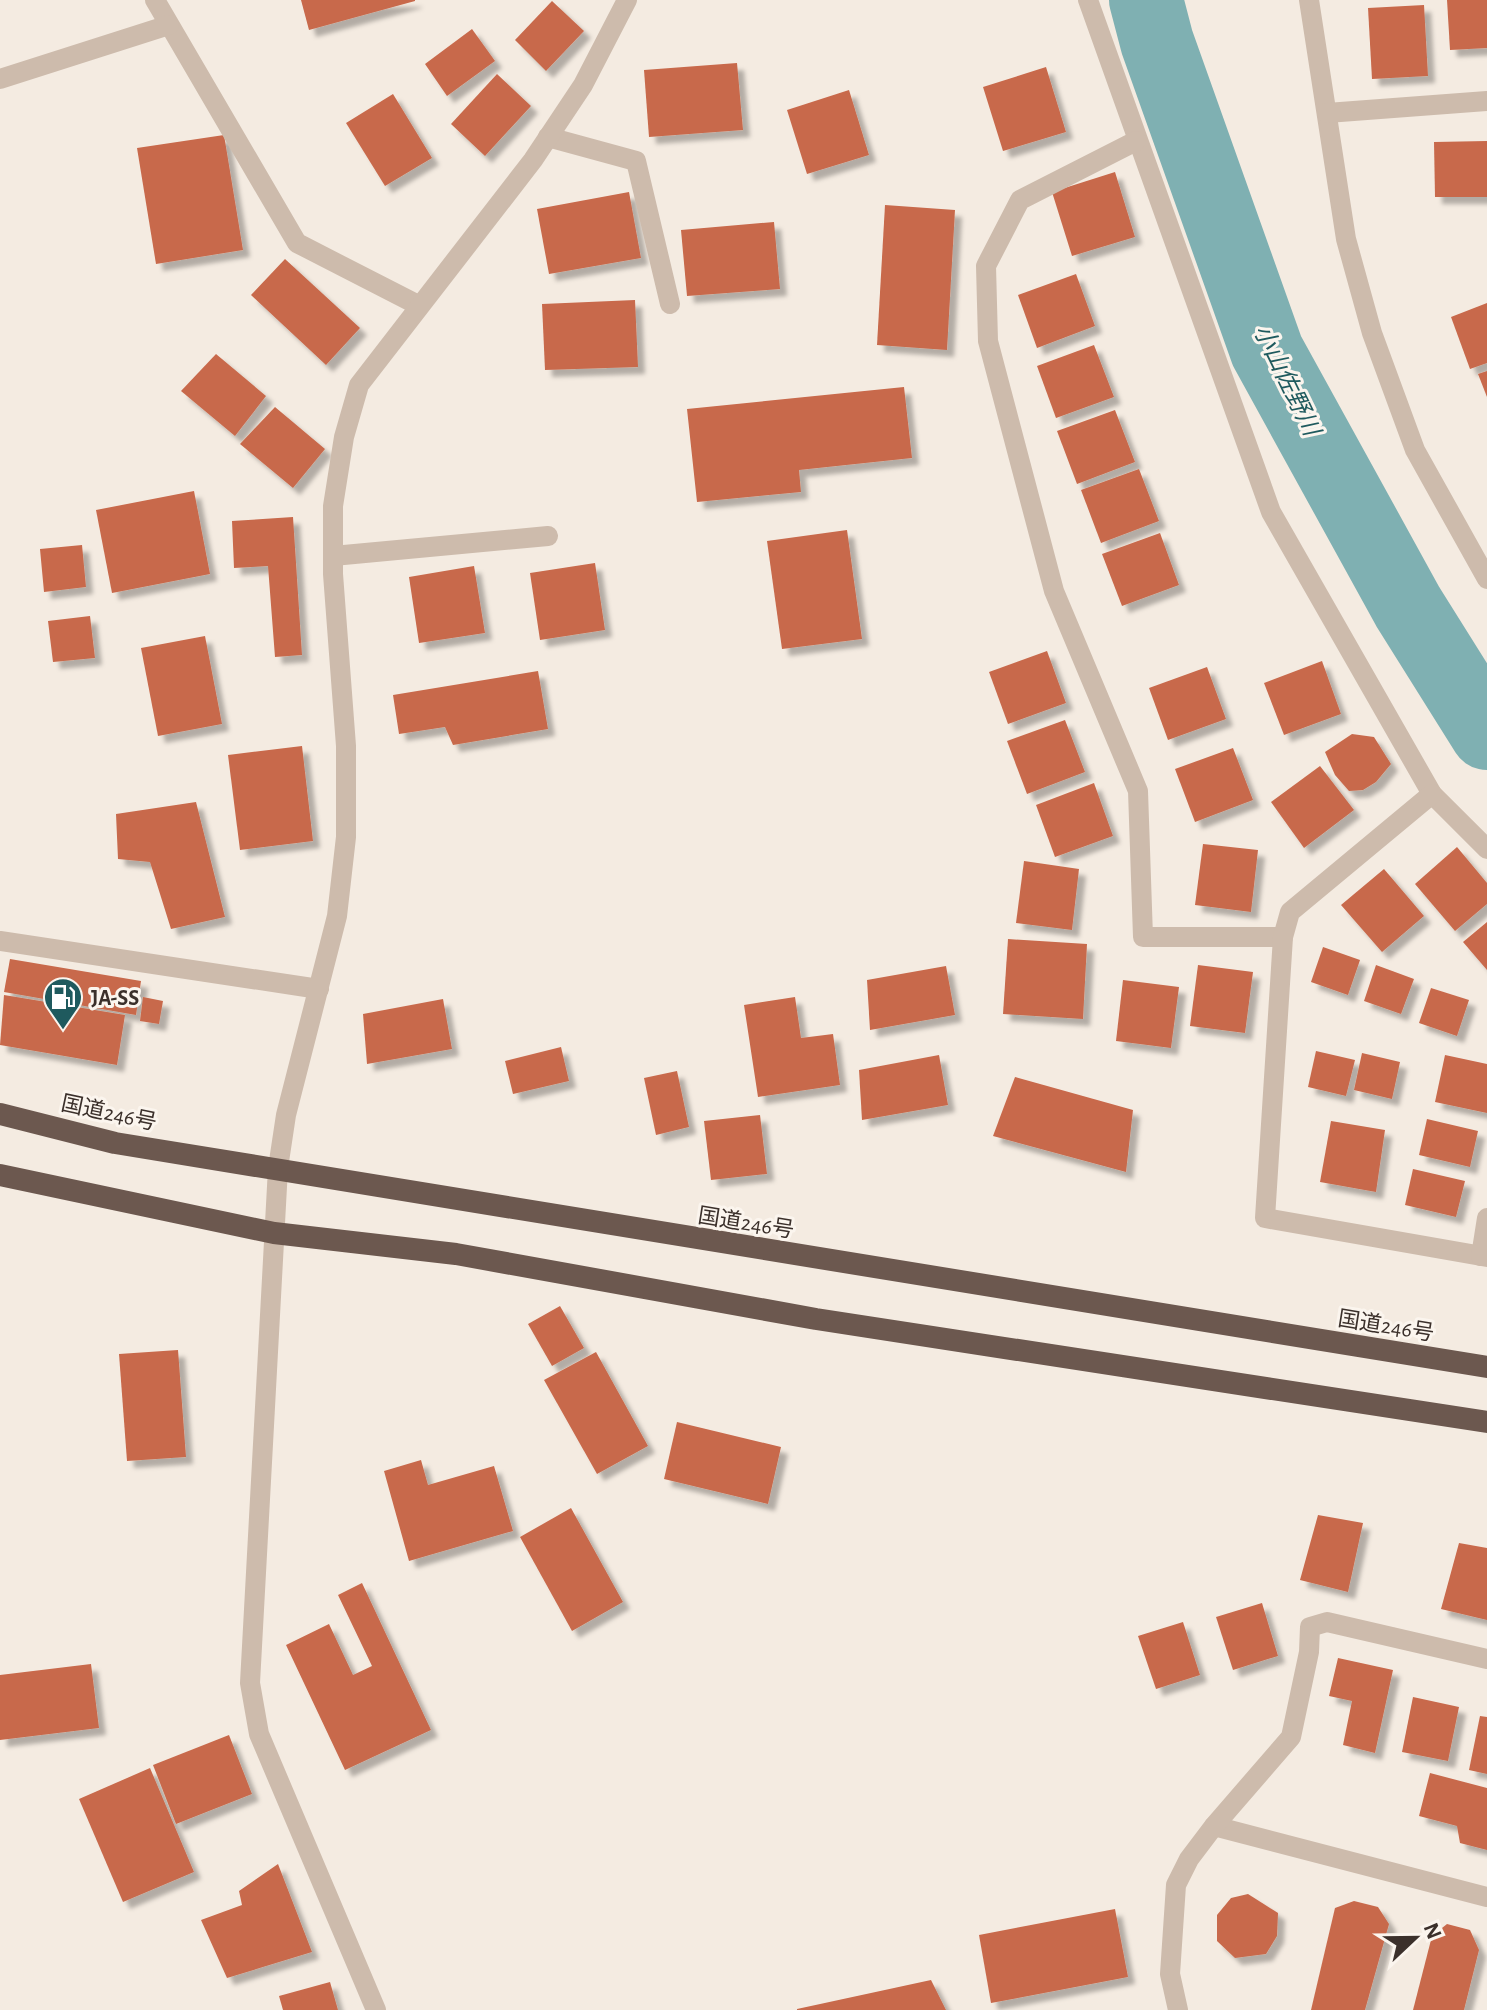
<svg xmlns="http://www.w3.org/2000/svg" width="1487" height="2010" viewBox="0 0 1487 2010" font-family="'Alegreya Sans','Noto Sans JP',sans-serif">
  <defs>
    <filter id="shadow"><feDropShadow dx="7" dy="7" stdDeviation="2" flood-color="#0004"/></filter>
  </defs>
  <rect width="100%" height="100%" fill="#f4ebe1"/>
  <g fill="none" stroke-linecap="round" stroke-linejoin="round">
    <path stroke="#7fb0b2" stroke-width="74" d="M1146,0L1157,42L1267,351L1408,607L1487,733"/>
  </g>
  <g fill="#c8694b" filter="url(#shadow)">
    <path d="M301,0H415V1L309,30Z"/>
    <path d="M1447,0H1487V48L1450,50Z"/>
    <path d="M552,1L584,31L546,71L515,40Z"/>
    <path d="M1424,5L1428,76L1372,79L1368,8Z"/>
    <path d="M472,29L495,61L447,96L425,64Z"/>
    <path d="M737,63L743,130L649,137L644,70Z"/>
    <path d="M1046,67L1066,132L1003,151L983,87Z"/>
    <path d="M497,74L531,106L485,156L451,124Z"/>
    <path d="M849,90L869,155L807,174L787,110Z"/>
    <path d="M393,94L432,158L385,186L346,123Z"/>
    <path d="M224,135L243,250L156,264L137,148Z"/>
    <path d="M1487,141V197H1435L1434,142Z"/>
    <path d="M1115,172L1135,237L1072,256L1052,192Z"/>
    <path d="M629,192L641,258L549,274L537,209Z"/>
    <path d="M885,205L955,210L947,350L877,345Z"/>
    <path d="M774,222L780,289L687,296L681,230Z"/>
    <path d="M285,259L360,328L326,365L251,295Z"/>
    <path d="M1076,274L1095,326L1037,348L1018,295Z"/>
    <path d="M635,300L638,367L545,370L542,304Z"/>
    <path d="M1487,303V363L1470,369L1451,317Z"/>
    <path d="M1094,345L1114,397L1056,418L1037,366Z"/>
    <path d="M216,354L266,396L235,436L181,391Z"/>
    <path d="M1487,371V397L1478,374Z"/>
    <path d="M904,387L912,458L799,470L801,492L697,502L687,409Z"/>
    <path d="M275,407L325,449L293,488L240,444Z"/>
    <path d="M1115,410L1135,462L1077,484L1057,431Z"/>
    <path d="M1139,469L1159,521L1101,543L1081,490Z"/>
    <path d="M194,491L210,574L112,593L96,510Z"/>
    <path d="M293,517L302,655L275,657L268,566L234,568L232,521Z"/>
    <path d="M847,530L862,639L782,649L767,541Z"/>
    <path d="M1160,533L1179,585L1122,606L1102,554Z"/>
    <path d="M82,545L86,587L44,592L40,549Z"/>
    <path d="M595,563L605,630L540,640L530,573Z"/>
    <path d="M474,566L485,633L419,643L409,577Z"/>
    <path d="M90,616L95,658L53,662L48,621Z"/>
    <path d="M205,636L222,724L158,736L141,648Z"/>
    <path d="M1047,651L1066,703L1008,724L989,672Z"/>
    <path d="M1322,661L1341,714L1284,735L1264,683Z"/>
    <path d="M1207,667L1226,719L1168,740L1149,688Z"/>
    <path d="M538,671L548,729L453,745L445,727L399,734L393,695Z"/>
    <path d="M1065,720L1085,772L1027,794L1007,741Z"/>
    <path d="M1352,734L1374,737L1391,764L1376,782L1363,790L1349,791L1335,775L1325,752Z"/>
    <path d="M302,746L313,841L240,850L228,755Z"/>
    <path d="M1233,748L1253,800L1195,822L1175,769Z"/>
    <path d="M1320,766L1354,810L1304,848L1271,802Z"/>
    <path d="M1094,783L1113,836L1055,857L1036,805Z"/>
    <path d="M196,802L225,917L171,929L150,862L118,859L116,814Z"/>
    <path d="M1203,844L1258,850L1251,912L1195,905Z"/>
    <path d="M1457,847L1487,883V904L1455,931L1415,884Z"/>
    <path d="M1024,861L1079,869L1072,930L1016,923Z"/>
    <path d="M1384,869L1424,916L1382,952L1341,905Z"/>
    <path d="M1487,922V970L1463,942Z"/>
    <path d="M1008,939L1087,944L1083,1019L1003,1014Z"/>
    <path d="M1323,947L1360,960L1348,995L1311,982Z"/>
    <path d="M10,959L141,981L136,1015L4,992Z"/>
    <path d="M1198,965L1253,972L1245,1033L1190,1026Z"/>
    <path d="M1376,965L1414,979L1401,1014L1364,1001Z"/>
    <path d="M946,966L955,1015L870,1030L867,980Z"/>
    <path d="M1123,980L1179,987L1171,1048L1116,1041Z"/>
    <path d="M1431,988L1469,1000L1457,1036L1419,1023Z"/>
    <path d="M4,995L125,1015L117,1065L0,1045Z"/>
    <path d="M143,997L163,1001L159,1024L140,1021Z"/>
    <path d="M795,997L801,1038L833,1034L840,1085L758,1097L744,1005Z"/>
    <path d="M443,999L452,1049L367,1064L363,1014Z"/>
    <path d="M561,1047L569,1081L513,1094L505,1061Z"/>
    <path d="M1316,1051L1355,1060L1346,1096L1308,1087Z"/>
    <path d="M1362,1053L1400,1062L1392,1099L1354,1090Z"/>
    <path d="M939,1055L948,1105L862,1120L859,1070Z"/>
    <path d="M1445,1055L1487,1064V1113L1435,1102Z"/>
    <path d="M677,1071L689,1127L656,1135L644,1078Z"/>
    <path d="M1015,1077L1133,1110L1126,1172L993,1136Z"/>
    <path d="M760,1115L767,1174L711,1180L704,1121Z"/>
    <path d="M1427,1119L1478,1131L1470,1167L1419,1155Z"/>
    <path d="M1331,1121L1385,1130L1376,1192L1320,1182Z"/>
    <path d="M1413,1169L1465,1181L1456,1217L1405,1205Z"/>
    <path d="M560,1306L584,1348L552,1366L528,1324Z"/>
    <path d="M178,1350L186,1457L127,1461L119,1354Z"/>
    <path d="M596,1352L648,1446L597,1474L544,1380Z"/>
    <path d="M677,1422L781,1447L768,1504L664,1479Z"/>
    <path d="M421,1460L428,1485L494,1466L513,1531L409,1561L384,1471Z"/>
    <path d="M571,1508L623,1602L572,1631L520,1537Z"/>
    <path d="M1318,1515L1363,1523L1348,1592L1300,1580Z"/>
    <path d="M1459,1543L1487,1548V1620L1441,1609Z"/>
    <path d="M362,1583L431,1730L345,1770L286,1645L329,1624L353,1675L372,1666L338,1595Z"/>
    <path d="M1262,1603L1278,1656L1233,1670L1216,1617Z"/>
    <path d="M1183,1622L1200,1675L1156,1689L1138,1636Z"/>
    <path d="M1338,1658L1393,1670L1375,1753L1343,1745L1352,1701L1329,1696Z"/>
    <path d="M91,1664L99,1728L0,1740V1675Z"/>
    <path d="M1413,1697L1459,1707L1448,1761L1402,1752Z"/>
    <path d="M1480,1716L1487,1717V1774L1469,1770Z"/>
    <path d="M229,1735L252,1794L176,1824L153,1765Z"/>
    <path d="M150,1768L194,1872L123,1902L79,1799Z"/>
    <path d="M1430,1773L1487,1788V1850L1460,1843L1457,1826L1419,1816Z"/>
    <path d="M278,1864L312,1952L227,1978L201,1920L242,1905L239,1891Z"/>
    <path d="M1248,1894L1278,1913L1277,1936L1266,1954L1235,1958L1217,1941V1915L1231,1898Z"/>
    <path d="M1354,1901L1378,1907L1389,1924L1365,2010H1311L1335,1908Z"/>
    <path d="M1115,1909L1128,1977L991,2003L979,1935Z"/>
    <path d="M1447,1924L1470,1930L1479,1950L1464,2010H1413L1432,1936Z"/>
    <path d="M931,1980L946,2010H797V2009Z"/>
    <path d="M330,1982L338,2010H283L279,1996Z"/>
  </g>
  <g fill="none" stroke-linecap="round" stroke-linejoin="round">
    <g stroke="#cdbbac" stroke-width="20">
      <path d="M155,0L297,243L418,305"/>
      <path d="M1088,0L1271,512L1432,794L1487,849"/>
      <path d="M1309,0L1346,239L1372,333L1415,450L1487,579"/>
      <path d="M0,79L169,25"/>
      <path d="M1327,113L1487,101"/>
      <path d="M548,137L636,161L670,304"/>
      <path d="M1136,141L1020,200L986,266L988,341L1054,591L1138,791L1143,937H1283"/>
      <path d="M333,556L548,536"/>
      <path d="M1432,794L1290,912L1283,937L1265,1218L1487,1257"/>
      <path d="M0,941L319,989"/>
      <path d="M1481,1256L1487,1218"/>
      <path d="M1214,1826L1487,1897"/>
      <path d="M1178,2010L1170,1974L1176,1885L1189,1859L1214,1826L1291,1737L1309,1652L1310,1627L1327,1622L1487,1659"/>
    </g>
    <path stroke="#cdbbac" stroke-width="20" d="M376,2010L259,1734L250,1683L278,1168L286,1115L337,916L346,837V746L333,574V506L344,437L359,385L533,160L583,85L627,0"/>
    <g stroke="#6c584f" stroke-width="22">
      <path d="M0,1114L115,1143L1487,1367"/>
      <path d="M0,1175L274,1233L456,1254L816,1319L1487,1422"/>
    </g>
  </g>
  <defs>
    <symbol id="fuel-pin" viewBox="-11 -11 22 30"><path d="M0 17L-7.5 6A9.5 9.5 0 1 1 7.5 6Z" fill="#1f5a5e" stroke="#fbf5ee"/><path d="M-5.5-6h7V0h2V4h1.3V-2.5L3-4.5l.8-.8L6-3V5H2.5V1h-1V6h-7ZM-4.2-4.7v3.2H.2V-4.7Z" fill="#fff"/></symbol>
  </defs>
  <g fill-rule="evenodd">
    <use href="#fuel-pin" x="41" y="975" width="44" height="60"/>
  </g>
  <g text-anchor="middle" stroke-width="6" stroke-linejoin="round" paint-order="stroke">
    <g font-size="22" font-weight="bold" fill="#3b302b" stroke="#fbf5ee" text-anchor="start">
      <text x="91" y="1005">JA-SS</text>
    </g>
    <g font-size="22" fill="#3b302b" stroke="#fbf5ee">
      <text transform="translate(109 1112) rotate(12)" y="8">国道246号</text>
      <text transform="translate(746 1222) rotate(9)" y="8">国道246号</text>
      <text transform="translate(1386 1325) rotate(9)" y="8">国道246号</text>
    </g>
    <g font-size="24" font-style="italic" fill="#1f5a5e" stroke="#fbf5ee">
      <text transform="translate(1287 380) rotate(64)" y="8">小山佐野川</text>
    </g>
  </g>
  <g transform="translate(1415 1938) rotate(68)" stroke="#fbf5ee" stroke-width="6" paint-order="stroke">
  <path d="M0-6L14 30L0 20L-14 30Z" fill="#3b302b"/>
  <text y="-12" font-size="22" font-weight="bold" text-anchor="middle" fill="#3b302b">N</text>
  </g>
</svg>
